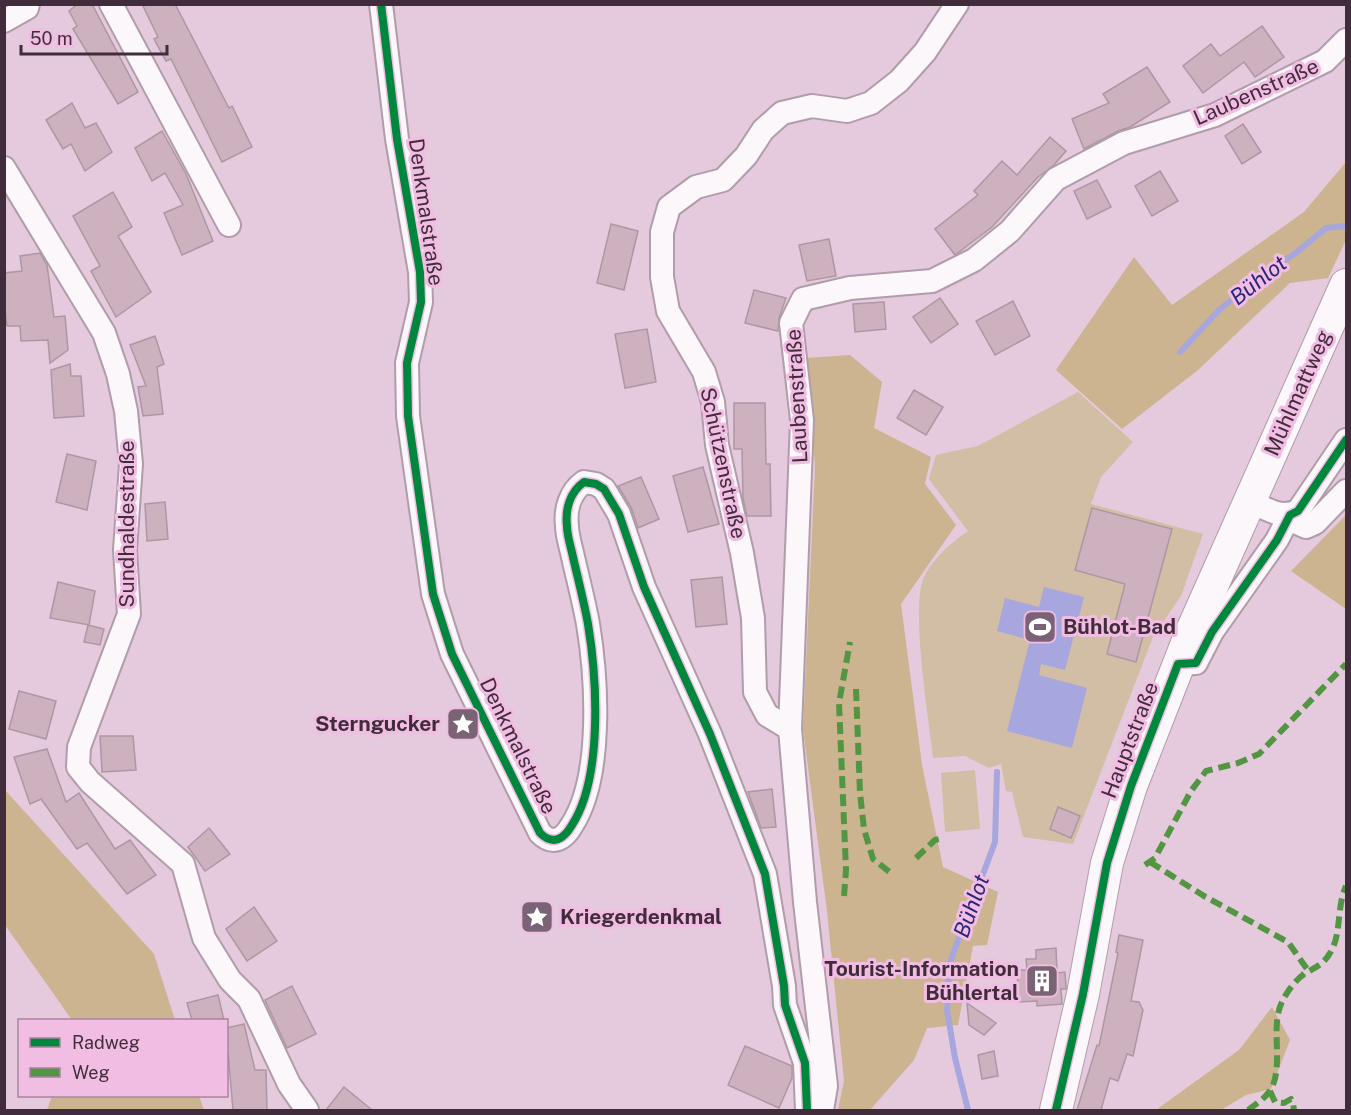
<svg xmlns="http://www.w3.org/2000/svg" width="1351" height="1115" viewBox="0 0 1351 1115" font-family="'Public Sans',sans-serif">
  <rect width="100%" height="100%" fill="#e5c9dd"/>
  <g fill="#d2bda5">
    <path d="M1078,392L1133,442L1101,477L1091,504L1203,534L1181,596L1153,637L1073,844L1023,837L1012,792L1006,791L1001,764L989,768L965,756L933,758C929,720 910,607 924,577C935,556 950,544 968,531L929,479L936,455L978,446Z"/>
    <path d="M975,770L980,829L945,832L941,773Z"/>
  </g>
  <g fill="#cbb48f">
    <path d="M1346,162V240L1328,278L1290,283L1198,370L1122,429L1056,370L1134,257L1172,305L1304,212Z"/>
    <path d="M850,355L882,382L874,428L931,457L925,484L956,525L901,604L922,765L943,867L998,892L987,945L973,946L958,1025L927,1028L914,1060L870,1110H838L844,1081L827,911L803,729L815,467L806,358Z"/>
    <path d="M1346,515V609L1291,571Z"/>
    <path d="M5,790L154,954L175,1020H72L5,925Z"/>
    <path d="M1272,1007L1290,1040L1271,1089L1246,1095L1221,1110H1156L1239,1050Z"/>
    <path d="M52,1096H199L204,1110H47Z"/>
  </g>
  <path fill="#a7a6df" d="M1044,587L1084,597L1065,670L1041,664L1039,675L1087,688L1072,748L1007,731L1030,640L997,631L1005,598L1039,607Z"/>
  <g fill="none" stroke-linecap="round" stroke-linejoin="round">
    <g stroke="#a7a6df" stroke-width="6">
      <path d="M1180,352L1220,309L1258,279L1297,252L1326,228L1346,226"/>
      <path d="M968,1110L955,1058L947,1010L950,962L995,842L997,772"/>
    </g>
  </g>
  <g fill="#cdb1bf" stroke="#ad97a3" stroke-width="1.5">
    <path d="M78,4H92L138,92L118,104L73,29L77,26L69,11Z"/>
    <path d="M142,4H175L229,108L232,106L252,147L222,162L171,59L166,61L154,39L158,37Z"/>
    <path d="M1262,26L1284,57L1255,77L1244,62L1203,93L1183,66L1211,44L1220,56Z"/>
    <path d="M1147,67L1170,102L1130,127L1118,131L1084,149L1072,119L1109,103L1103,94Z"/>
    <path d="M72,103L85,128L96,123L112,152L85,171L71,144L63,149L46,120Z"/>
    <path d="M1243,124L1261,152L1242,164L1225,136Z"/>
    <path d="M162,131L186,174L213,241L182,255L164,213L183,205L165,173L152,181L135,148Z"/>
    <path d="M1050,137L1066,151L1054,165L1038,177L992,227L955,255L935,229L978,195L974,191L1002,161L1017,175Z"/>
    <path d="M1160,171L1178,201L1152,216L1135,186Z"/>
    <path d="M1097,180L1111,207L1087,219L1074,191Z"/>
    <path d="M113,192L132,227L118,236L151,292L116,317L91,271L100,266L73,216Z"/>
    <path d="M611,224L638,231L624,290L597,283Z"/>
    <path d="M829,239L836,276L807,281L799,245Z"/>
    <path d="M40,253L47,265L54,317L65,316L68,350L50,363L48,340L21,341L20,326H7L4,301V273L22,271L20,256Z"/>
    <path d="M754,290L786,298L779,318L778,331L745,323Z"/>
    <path d="M940,298L958,324L931,343L913,317Z"/>
    <path d="M1013,301L1030,336L995,355L976,321Z"/>
    <path d="M884,302L886,329L855,332L853,304Z"/>
    <path d="M647,329L656,382L625,388L615,334Z"/>
    <path d="M155,336L164,364L157,367L163,414L143,416L138,387L146,386L130,345Z"/>
    <path d="M70,364L71,376H81L84,416L54,418L51,370Z"/>
    <path d="M914,390L943,407L926,435L897,418Z"/>
    <path d="M734,403H765L766,464H770L771,516H747L743,498L742,449H734Z"/>
    <path d="M67,454L96,461L87,510L56,502Z"/>
    <path d="M703,467L719,524L688,532L673,476Z"/>
    <path d="M641,477L659,519L638,528L631,507L618,486Z"/>
    <path d="M165,502L168,539L147,541L145,504Z"/>
    <path d="M1092,508L1172,529L1136,662L1107,654L1125,584L1075,570Z"/>
    <path d="M722,577L727,624L696,627L691,580Z"/>
    <path d="M58,582L95,591L89,625L50,618Z"/>
    <path d="M88,625L104,629L100,645L84,642Z"/>
    <path d="M19,691L56,701L46,739L9,729Z"/>
    <path d="M100,736H133L136,770L102,772Z"/>
    <path d="M47,749L66,802L79,793L115,849L130,840L156,875L127,894L87,843L77,849L41,799L30,804L14,757Z"/>
    <path d="M772,789L776,827L761,828L748,792Z"/>
    <path d="M1058,807L1080,816L1071,838L1050,829Z"/>
    <path d="M209,828L230,854L205,871L188,847Z"/>
    <path d="M254,907L277,941L247,961L226,929Z"/>
    <path d="M1119,935L1143,940L1131,1001L1139,1002L1143,1010L1133,1056L1127,1054L1118,1081L1110,1078L1101,1110H1077L1097,1045L1099,1046L1118,953L1116,952Z"/>
    <path d="M1056,948L1057,973L1065,972L1066,989H1061L1062,1004L1037,1006V1001L1019,1002L1017,970H1027L1026,959H1036V950Z"/>
    <path d="M292,986L316,1034L287,1048L265,1000Z"/>
    <path d="M218,995L224,1020H192L187,1003Z"/>
    <path d="M967,1003L996,1023L984,1035L969,1025Z"/>
    <path d="M244,1024L255,1070H266L267,1110H233L228,1052H226V1028Z"/>
    <path d="M745,1046L792,1066V1078L779,1108L728,1085Z"/>
    <path d="M994,1051L998,1076L982,1079L978,1055Z"/>
    <path d="M344,1087L372,1110H326Z"/>
  </g>
  <g fill="none" stroke-linecap="round" stroke-linejoin="round">
    <defs>
      <g id="street">
        <path d="M111,4L229,225"/>
        <path d="M381,4L397,139L420,272L421,302L407,363L408,416L433,594L452,654L540,833C553,846 564,839 572,825C603,777 597,679 588,624C584,602 578,579 573,557C571,547 567,536 567,526C565,509 570,492 584,482L596,484L604,489L619,514L644,587L710,734L765,874L784,986L785,1005L805,1063L807,1110"/>
        <path d="M4,21L27,8L28,4"/>
        <path d="M4,168L104,333L118,374L126,411L131,464L125,550L129,614L79,747L78,767L90,782L183,864L204,938L230,980L249,999L289,1084L307,1110"/>
        <path d="M1251,502C1267,509 1280,519 1298,511L1346,440"/>
        <path d="M1290,515L1299,524L1306,527L1315,523L1346,491"/>
        <path d="M1178,664L1196,663L1212,632L1277,540L1290,515"/>
        <path d="M790,729L767,715L755,692L753,618L742,553L717,445L713,402L704,372L668,311L662,277V232L669,207L696,187L723,180L746,156L763,130L782,113L812,106L847,111L871,103L899,81L925,52L957,4"/>
        <path d="M822,1110L826,1086L805,902L790,729L802,420L791,323L803,299L850,288L932,281L974,260L1010,231L1056,179L1124,143L1215,115L1325,61L1346,40"/>
      </g>
      <path id="secondary" d="M1056,1110L1083,994L1107,863L1131,786L1191,633L1346,285"/>
    </defs>
    <use href="#street" stroke="#b19cab" stroke-width="26"/>
    <use href="#secondary" stroke="#b19cab" stroke-width="34"/>
    <use href="#street" stroke="#fbf7fa" stroke-width="22"/>
    <use href="#secondary" stroke="#fbf7fa" stroke-width="32"/>
    <g stroke="#529644" stroke-width="6" stroke-dasharray="12 6" stroke-linecap="butt">
      <path d="M856,689L860,793L864,829L873,859L891,873"/>
      <path d="M916,858L935,840L944,838"/>
      <path d="M1150,862L1204,896L1288,942L1307,969L1303,974"/>
      <path d="M1145,865L1155,858L1191,791L1206,771L1238,763L1259,754L1346,664"/>
      <path d="M844,896L846,870L839,703L850,642"/>
      <path d="M1270,1091L1275,1102L1284,1103L1291,1099L1293,1103L1294,1110"/>
      <path d="M1248,1110C1255,1105 1264,1099 1269,1092C1284,1072 1272,1034 1279,1010C1282,998 1295,979 1306,973C1316,967 1324,964 1330,953C1342,934 1336,909 1346,886"/>
    </g>
    <defs>
      <g id="cycleway">
        <path d="M381,4L397,139L420,272L421,302L407,363L408,416L433,594L452,654L540,833C553,846 564,839 572,825C603,777 597,679 588,624C584,602 578,579 573,557C571,547 567,536 567,526C565,509 570,492 584,482L596,484L604,489L619,514L644,587L710,734L765,874L784,986L785,1005L805,1063L807,1110"/>
        <path d="M1056,1110L1083,994L1107,863L1131,786L1178,664L1196,663L1212,632L1277,540L1290,515L1298,511L1346,440"/>
      </g>
    </defs>
    <use href="#cycleway" stroke="#f1bde2" stroke-width="11"/>
    <use href="#cycleway" stroke="#00873e" stroke-width="8"/>
  </g>
  <defs>
    <symbol id="stadium-square" viewBox="-11 -11 22 22"><rect x="-9" y="-9" width="18" height="18" rx="4" fill="#7a6374" stroke="#f1bde2"/><path d="M0-5a6.5 5 0 1 0 0 10a6.5 5 0 1 0 0-10ZM-3.5-1.8h7v3.6h-7Z" fill="#fff"/></symbol>
    <symbol id="sight-square" viewBox="-11 -11 22 22"><rect x="-9" y="-9" width="18" height="18" rx="4" fill="#7a6374" stroke="#f1bde2"/><path d="M0-6L1.8-2.2L6-1.7L2.9 1.2L3.7 5.4L0 3.3L-3.7 5.4L-2.9 1.2L-6-1.7L-1.8-2.2Z" fill="#fff"/></symbol>
    <symbol id="building-square" viewBox="-11 -11 22 22"><rect x="-9" y="-9" width="18" height="18" rx="4" fill="#7a6374" stroke="#f1bde2"/><path d="M-4-6H4V6H1V3H-1V6H-4ZM-2.5-4.3h1.7v1.8h-1.7ZM.8-4.3h1.7v1.8H.8ZM-2.5-1h1.7V.8h-1.7ZM.8-1h1.7V.8H.8Z" fill="#fff"/></symbol>
  </defs>
  <g fill-rule="evenodd">
    <use href="#stadium-square" x="1021" y="608" width="38" height="38"/>
    <use href="#sight-square" x="444" y="705" width="38" height="38"/>
    <use href="#sight-square" x="518" y="898" width="38" height="38"/>
    <use href="#building-square" x="1023" y="962" width="38" height="38"/>
  </g>
  <g text-anchor="middle" stroke-width="6" stroke-linejoin="round" paint-order="stroke">
    <g font-size="21" fill="#412c3b" stroke="#f1bde2">
      <text transform="translate(1256 92) rotate(-24)" y="7">Laubenstraße</text>
      <text transform="translate(426 212) rotate(82)" y="7">Denkmalstraße</text>
      <text transform="translate(1298 393) rotate(-66)" y="7">Mühlmattweg</text>
      <text transform="translate(797 396) rotate(-93)" y="7">Laubenstraße</text>
      <text transform="translate(723 463) rotate(78)" y="7">Schützenstraße</text>
      <text transform="translate(127 524) rotate(-90)" y="7">Sundhaldestraße</text>
      <text transform="translate(1130 740) rotate(-69)" y="7">Hauptstraße</text>
      <text transform="translate(518 746) rotate(64)" y="7">Denkmalstraße</text>
    </g>
    <g font-size="21" font-weight="bold" fill="#412c3b" stroke="#f1bde2" text-anchor="start">
      <text x="1063" y="634">Bühlot-Bad</text>
      <text x="440" y="731" text-anchor="end">Sterngucker</text>
      <text x="560" y="924">Kriegerdenkmal</text>
      <text x="1019" y="976" text-anchor="end">Tourist-Information<tspan x="1019" dy="24">Bühlertal</tspan></text>
    </g>
    <g font-size="22" font-style="italic" fill="#292679" stroke="#f1bde2">
      <text transform="translate(1258 280) rotate(-38)" y="8">Bühlot</text>
      <text transform="translate(971 906) rotate(-70)" y="8">Bühlot</text>
    </g>
  </g>
  <rect width="1351" height="1115" fill="none" stroke="#412c3b" stroke-width="12"/>
  <rect x="18" y="1019" width="210" height="78" fill="#f1bde2" stroke="#ab839f" stroke-width="1.5"/>
  <rect x="30" y="1038" width="30" height="9" fill="#00873e" stroke="#ab839f" stroke-width="1.5"/>
  <text x="72" y="1049" font-size="18" fill="#412c3b">Radweg</text>
  <rect x="30" y="1068" width="30" height="9" fill="#529644" stroke="#ab839f" stroke-width="1.5"/>
  <text x="72" y="1079" font-size="18" fill="#412c3b">Weg</text>
  <path d="M21 45v9h146v-9" fill="none" stroke="#412c3b" stroke-width="3"/>
  <text x="30" y="45" font-size="18" fill="#412c3b" stroke="#f1bde2" stroke-width="4.5" paint-order="stroke">50 m</text>
</svg>
